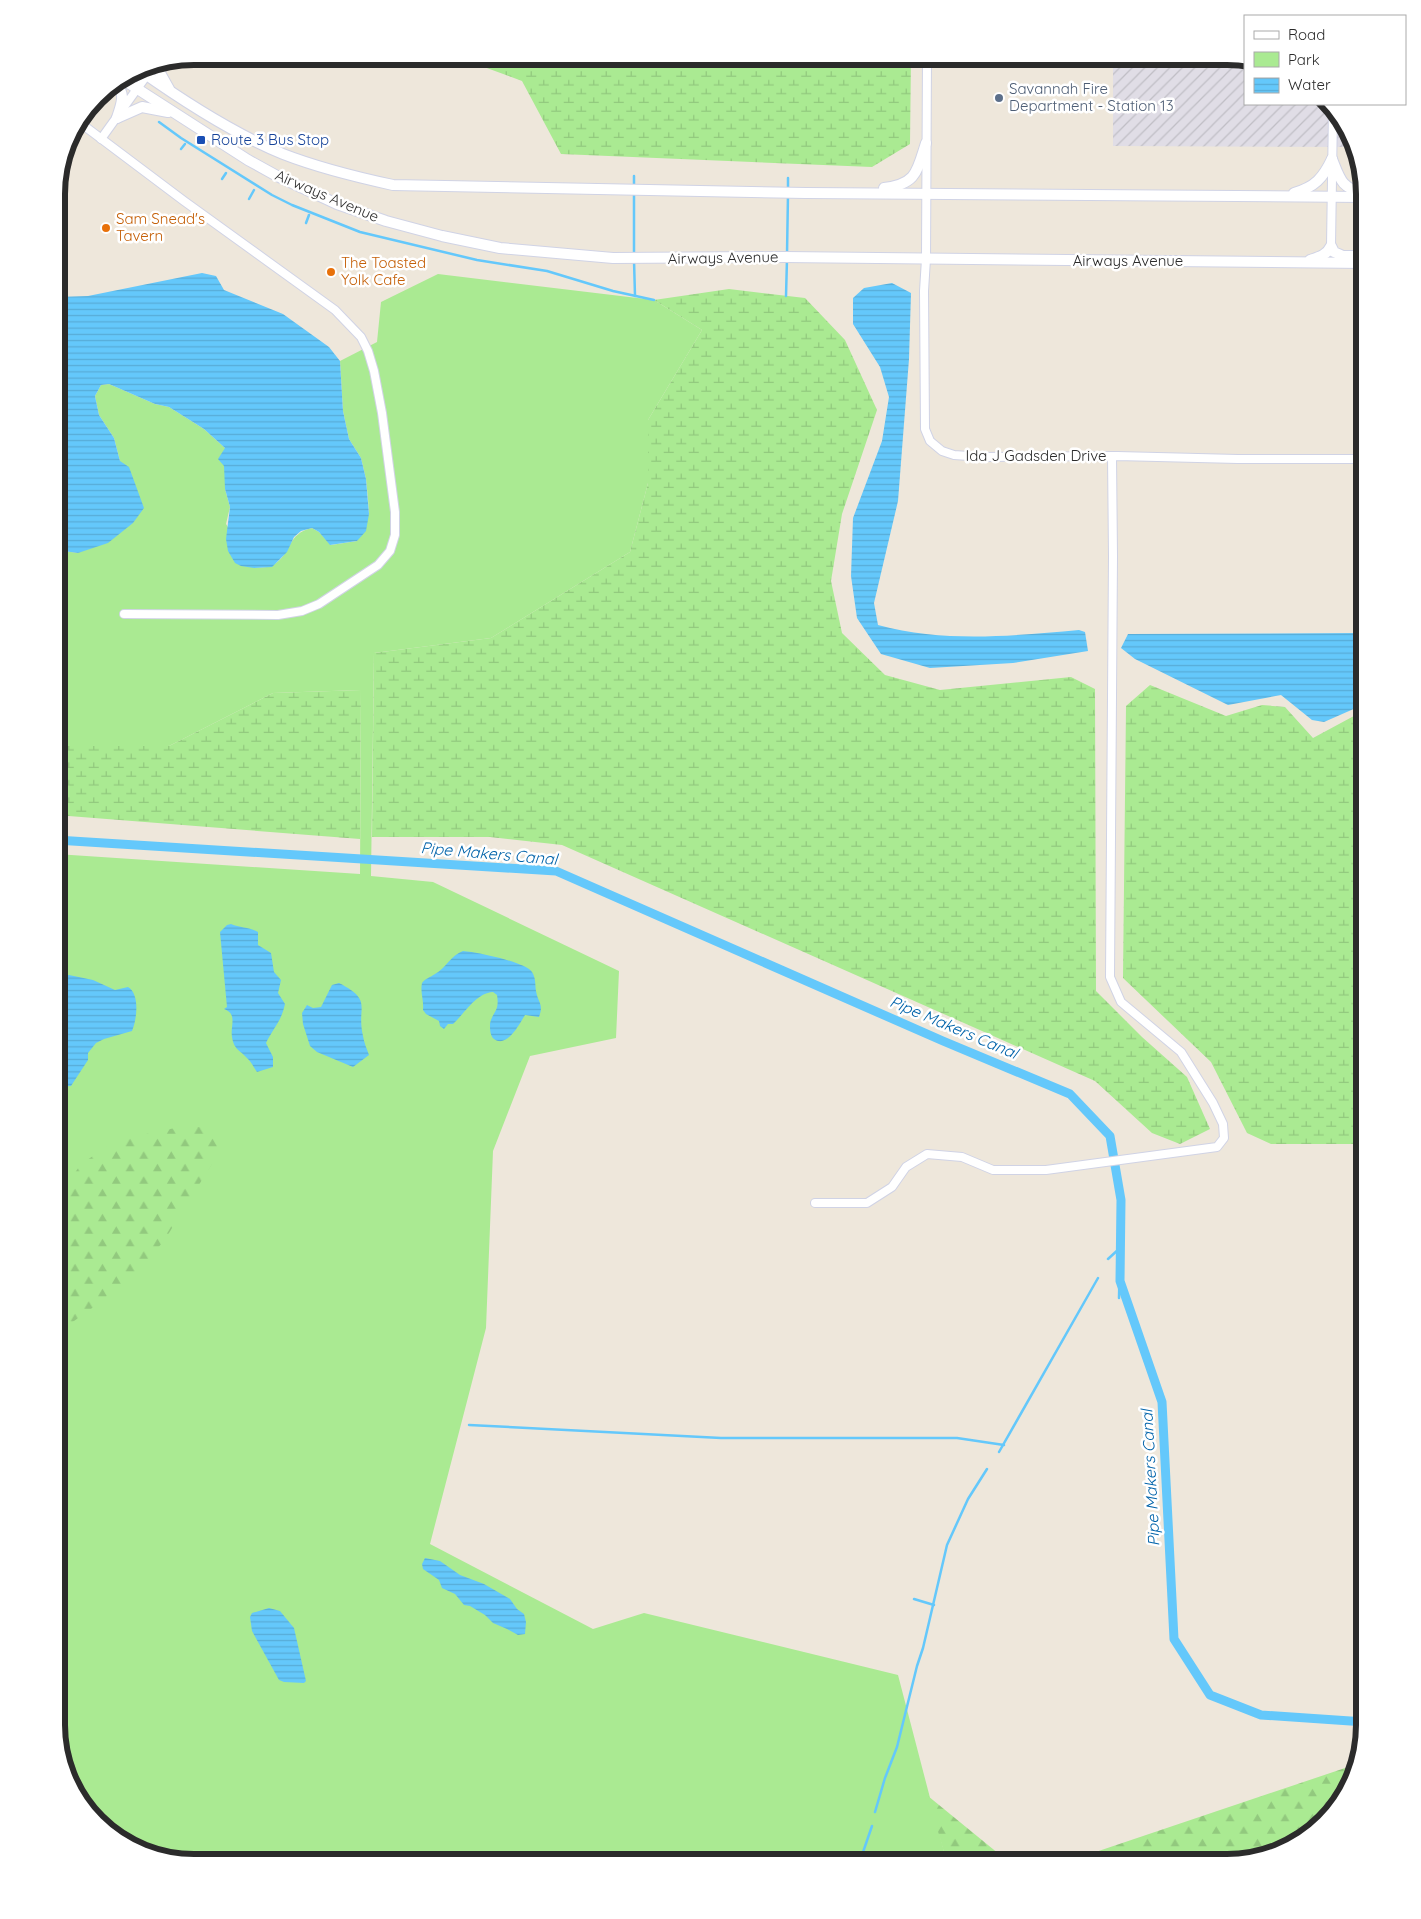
<svg xmlns="http://www.w3.org/2000/svg" width="1421" height="1919" viewBox="0 0 1421 1919" font-family="Quicksand,sans-serif">
  <defs>
    <pattern id="industrial-furrows" width="10" height="10" patternUnits="userSpaceOnUse" patternTransform="scale(1.25)"><rect width="10" height="10" fill="#e0dde6"/><path d="M-1 1l2-2M0 10L10 0M9 11l2-2" fill="none" stroke="#c0bec5"/></pattern>
    <pattern id="forest-firs" width="22" height="20" patternUnits="userSpaceOnUse" patternTransform="scale(1.25)"><rect width="22" height="20" fill="#aaea92"/><path d="M5 1l3.5 6h-7zM16 11l3.5 6h-7z" fill="#92c97e"/></pattern>
    <pattern id="wetland-marsh" width="20" height="14" patternUnits="userSpaceOnUse" patternTransform="scale(1.25)"><rect width="20" height="14" fill="#aaea92"/><path d="M1 5h8M5 5V1M11 12h8M15 12V8" fill="none" stroke="#92c97e"/></pattern>
    <pattern id="water-rules" width="6" height="5" patternUnits="userSpaceOnUse" patternTransform="scale(1.25)"><rect width="6" height="5" fill="#64c8fb"/><path d="M0 2.5h6" fill="none" stroke="#57acd7"/></pattern>
  </defs>
  <rect width="100%" height="100%" fill="#eee7db"/>
  <path fill="url(#industrial-furrows)" d="M1089,56L1236,57L1245,59V104H1325L1346,125L1352,147L1113,146V57Z"/>
  <path fill="#aaea92" d="M438,274L654,300L702,330L648,420V483L630,552L491,638L374,653L371,876L433,882L619,971L616,1038L530,1056L493,1151L486,1328L430,1544L593,1629L644,1613L898,1675L947,1863L185,1862L125,1844L75,1794L56,1725V854L360,874L361,690L273,693L169,746H56V550L78,553L120,461L114,438L99,415L95,396L101,385L109,384L155,404L169,407L204,429L225,448V489L230,507L226,524L254,568C260,567 269,568 273,565C293,553 286,534 312,528L319,532L331,545L357,541L369,514L368,499L366,479L361,458L349,439L343,411L340,361L377,342L381,302Z"/>
  <g fill="url(#forest-firs)">
    <path d="M180,1127H210L219,1135L220,1151L164,1241L136,1272L95,1306L60,1331L56,1330V1200L81,1164L117,1140Z"/>
    <path d="M1354,1765L1346,1794L1296,1844L1227,1863H1063Z"/>
    <path d="M928,1796L1010,1863H947Z"/>
  </g>
  <g fill="url(#wetland-marsh)">
    <path d="M454,56H911L910,144L872,167L561,154L522,81Z"/>
    <path d="M729,289L805,298L845,340L877,410L842,514L831,581L842,633L885,675L940,690L1071,677L1095,689L1096,991L1142,1037L1187,1077L1210,1129L1180,1144L1152,1133L1095,1081L562,845L490,837H372L374,653L491,638L630,552L648,483V420L702,330L654,300Z"/>
    <path d="M1150,685L1226,716L1262,705L1285,707L1313,738L1365,710V1144H1271L1247,1133L1211,1062L1123,978L1126,706Z"/>
    <path d="M361,690L360,839L56,815V746H169L273,693Z"/>
  </g>
  <g fill="url(#water-rules)">
    <path d="M202,273L216,276L224,290L283,314L329,347L340,361L343,411L349,439L361,458L366,479L369,514L366,531L357,541L330,545L319,532L312,528L301,531L294,537L287,552L272,567L254,568L241,566L235,563L228,551L226,539L230,507L225,489L224,466L218,459L225,448L204,429L169,407L155,404L109,384L101,385L95,396L99,415L114,438L120,461L129,467L144,508L133,523L108,543L78,553L56,550L57,297L88,296Z"/>
    <path d="M892,283L911,293L909,359L898,501L874,603L878,625C945,643 1011,636 1079,630L1085,632L1088,651L1013,663L930,668L881,654L857,618L851,576L853,518L882,441L889,397L880,367L853,324V298L864,288Z"/>
    <path d="M1365,633V704L1324,722L1312,720L1281,695L1228,705L1135,659L1121,648L1128,634Z"/>
    <path d="M231,924C240,928 250,927 258,932V945L271,953L274,972L281,980L278,993L285,1004C281,1022 274,1027 266,1043L273,1057V1067L257,1072C254,1068 252,1063 248,1059C240,1050 234,1050 232,1037C230,1026 238,1014 224,1009L227,1007L220,932L227,925Z"/>
    <path d="M463,951C477,952 525,962 532,972C536,978 535,985 536,991C538,1003 544,1004 539,1017L525,1015C520,1023 507,1049 494,1039C490,1036 490,1029 490,1024C492,1012 500,1012 497,995L493,992C476,993 465,1013 453,1024H448L444,1029L440,1026L439,1021L426,1014L423,1010C424,1000 420,993 422,983C426,978 429,978 435,974C446,968 451,955 463,951Z"/>
    <path d="M69,975L93,980L115,990L128,987C140,994 137,1019 132,1031L104,1039L96,1043L88,1053V1060L71,1086L56,1087V983L62,976Z"/>
    <path d="M339,983C374,1001 356,1006 363,1036C364,1043 367,1049 369,1055L353,1067L317,1052L310,1046L303,1024L302,1013L307,1005L313,1008L321,1007L332,985Z"/>
    <path d="M425,1558L440,1561L460,1575L484,1584L510,1599L517,1609L524,1614L526,1622L525,1634L518,1635L507,1629L493,1623L485,1615L470,1606L464,1605L455,1594L442,1588L439,1580L423,1569L422,1564Z"/>
    <path d="M269,1608L280,1611L294,1628L306,1681L304,1683L284,1682L279,1680L252,1631L250,1617L252,1613Z"/>
  </g>
  <g fill="none" stroke-linecap="round" stroke-linejoin="round">
    <g stroke="#64c8fb" stroke-width="2.5">
      <path d="M159,122L181,138L272,195L292,205L360,232L477,260L547,271L613,291L654,300"/>
      <path d="M181,149L185,144"/>
      <path d="M222,179L226,173"/>
      <path d="M634,187V176"/>
      <path d="M788,189V178"/>
      <path d="M249,199L254,190"/>
      <path d="M306,223L309,215"/>
      <path d="M634,254V192"/>
      <path d="M787,254L788,194"/>
      <path d="M634,260L635,296"/>
      <path d="M786,296L787,259"/>
      <path d="M1108,1259L1120,1248L1119,1298"/>
      <path d="M469,1425L721,1438H957L1004,1445"/>
      <path d="M999,1452L1098,1278"/>
      <path d="M914,1599L934,1605"/>
      <path d="M875,1812L885,1778L897,1747L917,1666L923,1648L947,1545L968,1499L987,1469"/>
      <path d="M861,1858L872,1826"/>
    </g>
    <path stroke="#64c8fb" stroke-width="9" d="M56,840L556,871L943,1041L1070,1094L1110,1136L1121,1200L1120,1281L1162,1402L1174,1639L1210,1695L1261,1715L1365,1722"/>
    <defs>
      <g id="street">
        <path d="M927,56L926,259L924,291L925,429L930,441L942,451L954,455L983,457L1117,456L1238,459H1365"/>
        <path d="M79,122L184,201L335,310L361,337L368,351L374,371L382,413L395,512V535L390,551L378,565L319,604L302,611L278,615L124,614"/>
        <path d="M101,139L147,75"/>
        <path d="M1331,246L1333,111"/>
        <path d="M815,1203H867L892,1187L906,1167L927,1154L962,1157L993,1170H1046L1217,1147L1224,1138L1223,1124L1213,1103L1181,1052L1121,1002L1110,977L1113,556L1112,456"/>
      </g>
      <g id="secondary">
        <path d="M162,63L160,73L169,89"/>
        <path d="M138,69C183,101 232,133 283,154C319,168 356,177 393,185L806,193L1365,197"/>
        <path d="M147,75L155,64"/>
        <path d="M122,79L248,160L277,176L337,204L386,221L442,236L500,248L613,258L784,257L1365,263"/>
        <path d="M115,83C127,95 121,104 117,118"/>
        <path d="M117,118L142,107L168,112"/>
        <path d="M1332,159C1340,179 1341,188 1364,193"/>
        <path d="M884,188C917,184 917,171 926,143"/>
        <path d="M1294,193C1315,187 1323,178 1332,159"/>
        <path d="M1310,260C1319,257 1327,255 1331,246L1334,252L1343,256H1354"/>
      </g>
    </defs>
    <use href="#street" stroke="#d0d3e5" stroke-width="10"/>
    <use href="#secondary" stroke="#d0d3e5" stroke-width="12"/>
    <use href="#street" stroke="#fff" stroke-width="8"/>
    <use href="#secondary" stroke="#fff" stroke-width="10"/>
  </g>
  <circle fill="#5c6f8a" stroke="#fff" stroke-width="2" cx="999" cy="98" r="5"/>
  <rect fill="#1a4fb4" stroke="#fff" stroke-width="2" x="196" y="135" width="10" height="10" rx="2.5"/>
  <g fill="#e8710a" stroke="#fff" stroke-width="2">
    <circle cx="106" cy="228" r="5"/>
    <circle cx="331" cy="272" r="5"/>
  </g>
  <g text-anchor="middle" stroke-width="5" stroke-linejoin="round" paint-order="stroke">
    <g font-size="15" fill="#4e5e75" stroke="#fff" text-anchor="start">
      <text x="1009" y="94">Savannah Fire<tspan x="1009" dy="17">Department - Station 13</tspan></text>
    </g>
    <g font-size="15" fill="#164399" stroke="#fff" text-anchor="start">
      <text x="211" y="145">Route 3 Bus Stop</text>
    </g>
    <g font-size="15" fill="#2b2b2b" stroke="#fff">
      <text transform="translate(327 196) rotate(23)" y="5">Airways Avenue</text>
      <text transform="translate(723 258) rotate(-1)" y="5">Airways Avenue</text>
      <text x="1128" y="266">Airways Avenue</text>
      <text x="1036" y="461">Ida J Gadsden Drive</text>
    </g>
    <g font-size="15" fill="#c56008" stroke="#fff" text-anchor="start">
      <text x="116" y="224">Sam Snead's<tspan x="116" dy="17">Tavern</tspan></text>
      <text x="341" y="268">The Toasted<tspan x="341" dy="17">Yolk Cafe</tspan></text>
    </g>
    <g font-size="16" font-style="italic" fill="#0063aa" stroke="#fff">
      <text transform="translate(489 853) rotate(5)" y="6">Pipe Makers Canal</text>
      <text transform="translate(954 1027) rotate(23)" y="6">Pipe Makers Canal</text>
      <text transform="translate(1150 1478) rotate(-93)" y="6">Pipe Makers Canal</text>
    </g>
  </g>
  <path d="M0 0H1421V1919H0ZM194 65H1227A129 129 0 0 1 1356 194V1725A129 129 0 0 1 1227 1854H194A129 129 0 0 1 65 1725V194A129 129 0 0 1 194 65Z" fill="#fff" fill-rule="evenodd"/>
  <path fill="none" stroke="#2b2b2b" stroke-width="6" d="M194 65H1227A129 129 0 0 1 1356 194V1725A129 129 0 0 1 1227 1854H194A129 129 0 0 1 65 1725V194A129 129 0 0 1 194 65Z"/>
  <rect x="1244" y="15" width="162" height="90" fill="#ffffff" stroke="#aaaaaa"/>
  <rect x="1254" y="31" width="25" height="8" fill="#ffffff" stroke="#aaaaaa"/>
  <text x="1288" y="40" font-size="15" fill="#2b2b2b">Road</text>
  <rect x="1254" y="52" width="25" height="15" fill="#aaea92" stroke="#aaaaaa"/>
  <text x="1288" y="65" font-size="15" fill="#2b2b2b">Park</text>
  <rect x="1254" y="78" width="25" height="15" fill="url(#water-rules)" stroke="#aaaaaa"/>
  <text x="1288" y="90" font-size="15" fill="#2b2b2b">Water</text>
</svg>
